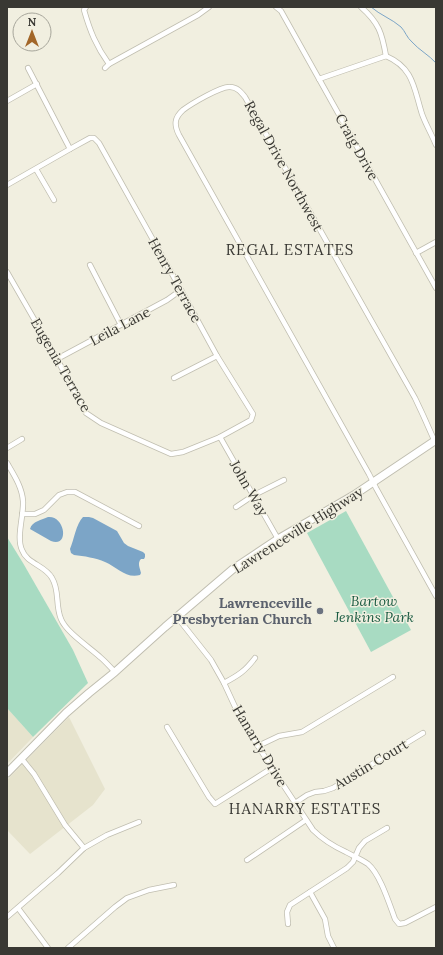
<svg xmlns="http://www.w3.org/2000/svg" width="443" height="955" viewBox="0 0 443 955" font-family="Lora,serif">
  <rect width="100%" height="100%" fill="#f1efe0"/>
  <g fill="#e6e3cd">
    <path d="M7,708L33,737L7,764Z"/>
    <path d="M69,717L105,789L93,805L30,854L7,830V780Z"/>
  </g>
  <g fill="#a8dbc2">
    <path d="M346,511L411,630L371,652L307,533Z"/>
    <path d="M7,537L23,563L73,650L88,683L33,737L7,708Z"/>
  </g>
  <g fill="#7ca5c7">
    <path d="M48,517C65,515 70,548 51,541L30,529C32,521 42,520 48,517Z"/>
    <path d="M83,517H89L93,518L117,531L124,543L128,546L143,552L145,554V557L144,559H141C137,563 140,568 141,573L140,575C126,579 117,567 105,562C96,558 84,556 74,555L71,553L70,549C74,540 76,524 83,517Z"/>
  </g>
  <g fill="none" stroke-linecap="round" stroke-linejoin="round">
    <path stroke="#7ca5c7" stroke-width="1" d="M371,7C380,15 392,19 401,27C405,31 407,38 412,42C419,50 429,55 436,63"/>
    <defs>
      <g id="minor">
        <path d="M86,7L84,10C90,31 96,46 109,64"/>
        <path d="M276,7L281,11L436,288"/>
        <path d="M361,7C379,23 382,33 386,56"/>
        <path d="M386,56C414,68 414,89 422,114C426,125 432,135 436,145"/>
        <path d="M28,68L70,149"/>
        <path d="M105,68L109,64L198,15L209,7"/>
        <path d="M319,79L386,56"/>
        <path d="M7,101L37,84"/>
        <path d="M36,169L54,200"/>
        <path d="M7,185L70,149L90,138H94L99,143L181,290L217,356L253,414L251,420L220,437L183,452L171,454L101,423L86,413L57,359L7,272"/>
        <path d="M416,253L436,242"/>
        <path d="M90,265L121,325"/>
        <path d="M57,359L167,300L181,290"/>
        <path d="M174,378L217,356"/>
        <path d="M220,437L278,539"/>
        <path d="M435,442L423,415L415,398L245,97C241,92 237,87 230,87C221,86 191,104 183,110C174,118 174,125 179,135L369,474L376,488L436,596"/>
        <path d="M7,448L22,439"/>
        <path d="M7,463C14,475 22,487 23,501C24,515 16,537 22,550C27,564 45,565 52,578C60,591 55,605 61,619C66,632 89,647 100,657C105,661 110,667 115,672"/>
        <path d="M236,507L254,495L284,480"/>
        <path d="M22,514H35L44,510L59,495L67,492H75L139,526"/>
        <path d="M177,617L211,660L224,683L237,711L258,746L272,768L313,830C323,840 333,846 346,852C353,856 361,859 368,864C380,874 389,903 395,919L399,924L405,923L436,907"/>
        <path d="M224,683C239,675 245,671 255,658"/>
        <path d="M167,727L209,797L215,804L272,768"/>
        <path d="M258,746L279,736L302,732L393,677"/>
        <path d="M21,758L34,774L65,825L84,848"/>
        <path d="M295,803L307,795L315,792L324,791L333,788L423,733"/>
        <path d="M247,860L306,820"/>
        <path d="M310,892L325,919L328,936L334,948"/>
        <path d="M18,908L48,948"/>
        <path d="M7,917L58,873L84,848L107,835L139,822"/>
        <path d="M288,924L287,912L290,905L347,868L353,862L359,848L365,841L387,828"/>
        <path d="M68,948L115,907L127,898L149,890L174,885"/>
      </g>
      <path id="primary" d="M7,773L66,713L89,693L115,672L165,627L233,569L278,539L354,495L436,440"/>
    </defs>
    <use href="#minor" stroke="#c0beb0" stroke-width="6"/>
    <use href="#primary" stroke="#c0beb0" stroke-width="9"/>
    <use href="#minor" stroke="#fff" stroke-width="4.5"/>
    <use href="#primary" stroke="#fff" stroke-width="7"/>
  </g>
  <circle fill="#6b7280" stroke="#f1efe0" stroke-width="1.5" cx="320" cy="611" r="4"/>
  <g text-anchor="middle" stroke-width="3" stroke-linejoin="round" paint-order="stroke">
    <g font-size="14" fill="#393833" stroke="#f1efe0">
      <text transform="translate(357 147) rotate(61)" y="5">Craig Drive</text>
      <text transform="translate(284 166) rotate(61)" y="5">Regal Drive Northwest</text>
      <text transform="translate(175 280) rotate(61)" y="5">Henry Terrace</text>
      <text transform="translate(120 326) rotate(-28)" y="5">Leila Lane</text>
      <text transform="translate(61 365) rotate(60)" y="5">Eugenia Terrace</text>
      <text transform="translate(249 488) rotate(60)" y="5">John Way</text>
      <text transform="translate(298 530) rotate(-32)" y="5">Lawrenceville Highway</text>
      <text transform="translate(260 746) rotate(59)" y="5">Hanarry Drive</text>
      <text transform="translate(371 764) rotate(-31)" y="5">Austin Court</text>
    </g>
    <g font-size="14" font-style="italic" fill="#1a5b42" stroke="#f1efe0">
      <text x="374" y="606">Bartow<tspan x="374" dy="16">Jenkins Park</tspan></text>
    </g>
    <g font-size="14" font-weight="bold" fill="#5b616d" stroke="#f1efe0" text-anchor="end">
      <text x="312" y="608">Lawrenceville<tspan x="312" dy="16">Presbyterian Church</tspan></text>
    </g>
    <g font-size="15" letter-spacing="1" fill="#393833" stroke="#f1efe0">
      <text x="290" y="255">REGAL ESTATES</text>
      <text x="305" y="814">HANARRY ESTATES</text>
    </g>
  </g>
  <rect width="443" height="955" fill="none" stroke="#393833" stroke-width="16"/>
  <g transform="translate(32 32)"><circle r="19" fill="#f1efe0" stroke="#a7a69b"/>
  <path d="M0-3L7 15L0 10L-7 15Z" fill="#a26628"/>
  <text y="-6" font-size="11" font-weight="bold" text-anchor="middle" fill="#393833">N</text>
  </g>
</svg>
